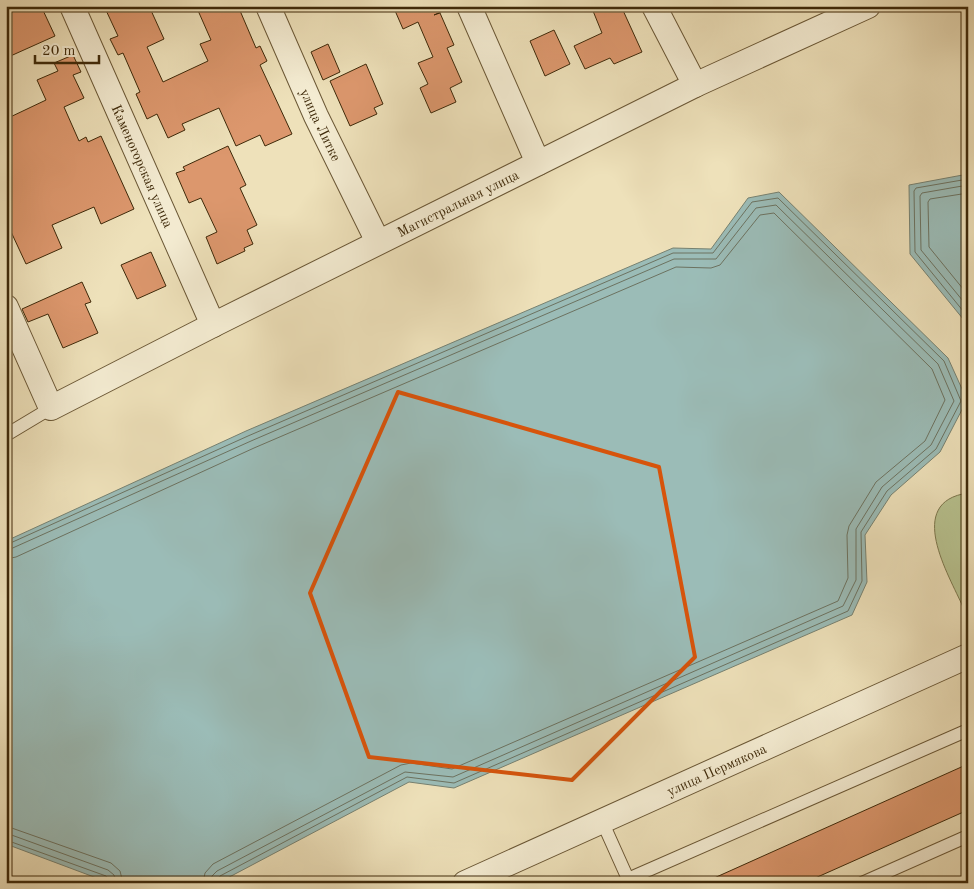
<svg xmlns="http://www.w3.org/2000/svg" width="974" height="889" viewBox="0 0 974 889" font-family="'Old Standard TT',serif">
  <rect width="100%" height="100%" fill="#eee1ba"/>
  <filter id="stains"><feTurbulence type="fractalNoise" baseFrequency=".004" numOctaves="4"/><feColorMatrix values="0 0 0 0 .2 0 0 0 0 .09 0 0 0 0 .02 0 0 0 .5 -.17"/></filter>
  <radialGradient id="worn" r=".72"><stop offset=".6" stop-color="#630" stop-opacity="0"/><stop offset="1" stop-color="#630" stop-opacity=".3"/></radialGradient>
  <path fill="#b8c390" stroke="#7b764c" d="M968,493V605L963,607C949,575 904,502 968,493Z"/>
  <g fill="#9bbcb7" stroke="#768171">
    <path d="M968,174V325L910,254L909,185Z"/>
    <path d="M779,192L948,358L967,400L940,452L891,495L865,535L867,582L852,615L454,788L409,782L218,883H110L6,844V541L246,431L673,248L711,249L748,198Z"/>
  </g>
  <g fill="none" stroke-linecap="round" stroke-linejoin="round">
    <g stroke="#6c7260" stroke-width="1">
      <path d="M968,179L916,188L914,191L915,252L968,317"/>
      <path d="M968,185L922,193L920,196L921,250L968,307"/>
      <path d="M968,193L930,199L928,202L929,247L968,295"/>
      <path d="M6,545L248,436L673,253H713L752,202L778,198L944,361L961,401L936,449L887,491L861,532L862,581L848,611L454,783L407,777L220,876L217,883"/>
      <path d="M6,551L251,441L674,259H716L756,208L776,205L938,364L954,401L931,445L882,487L856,529V580L843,606L453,777L405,772L217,871L212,876L211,883"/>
      <path d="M6,559L16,557L254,448L676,267L711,268L720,265L760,215L774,213L932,369L945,400L925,441L876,482L849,526L847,535L848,578L838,601L452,769L411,763L401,765L213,864L205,873L203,883"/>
      <path d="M6,826L111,863L120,871L123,883"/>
      <path d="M6,833L108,870L114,875L116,883"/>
      <path d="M6,840L106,876L110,883"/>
    </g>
  </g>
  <g fill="#dc976d" stroke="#3e2909">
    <path d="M6,6H41L55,36L6,58Z"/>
    <path d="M104,6H149L164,39L147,47L163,82L208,61L200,44L211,40L196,6H238L256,48L260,46L267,61L260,65L292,134L265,146L260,135L236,146L219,108L182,124L185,130L168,138L157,114L147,119L136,94L140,92L123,53L118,55L110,39L118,36Z"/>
    <path d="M393,6H454L434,15L440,13L454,45L447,48L462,82L450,88L456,102L431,113L420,88L428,84L418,63L433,57L418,22L403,29Z"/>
    <path d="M591,6H621L642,52L614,64L610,58L585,69L574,46L602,33Z"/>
    <path d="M554,30L570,64L545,76L530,41Z"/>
    <path d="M328,44L340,72L323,80L311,52Z"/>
    <path d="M73,55L81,72L73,75L84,98L64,107L79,141L86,137L88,142L101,136L134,209L101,224L94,207L52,225L62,248L26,264L6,221V119L46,100L37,80L58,71L54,63Z"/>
    <path d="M366,64L383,104L374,108L377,114L350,126L330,81Z"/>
    <path d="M228,146L246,185L240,188L257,225L247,230L253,244L244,248L245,251L217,264L206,237L217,232L201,198L189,203L176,173L185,170L183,167Z"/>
    <path d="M151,252L166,286L137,299L121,265Z"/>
    <path d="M82,282L91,302L85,304L98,333L63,348L48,314L28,322L22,309Z"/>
    <path d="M968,764V810L804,883H703Z"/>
  </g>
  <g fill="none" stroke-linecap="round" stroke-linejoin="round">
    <defs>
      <g id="lane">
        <path d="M6,435L51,408"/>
        <path d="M602,821L628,879L968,730"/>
        <path d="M862,883L968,836"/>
      </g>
      <g id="street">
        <path id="s1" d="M72,6L213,325"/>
        <path id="s2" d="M268,6L316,116L378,242"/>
        <path d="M469,6L538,163"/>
        <path d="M654,6L695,85"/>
        <path id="s3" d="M6,307L51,408L213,325L695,85L868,6"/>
        <path id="s4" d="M465,883L968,656"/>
      </g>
    </defs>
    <use href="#lane" stroke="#6a5735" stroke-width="14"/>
    <use href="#street" stroke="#6a5735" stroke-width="26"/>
    <use href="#lane" stroke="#f4ecd2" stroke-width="12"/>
    <use href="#street" stroke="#f4ecd2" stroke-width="24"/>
  </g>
  <path fill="none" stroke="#d7540c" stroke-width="4" stroke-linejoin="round" d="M398,392L659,467L695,657L572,780L369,757L310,593Z"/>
  <g text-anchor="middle" stroke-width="4.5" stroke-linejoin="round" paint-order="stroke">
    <g font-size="14" fill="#3e2909" stroke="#f4ecd2">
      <text dy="5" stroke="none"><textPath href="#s2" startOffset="130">улица Литке</textPath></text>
      <text dy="5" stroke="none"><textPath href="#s1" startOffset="175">Каменогорская улица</textPath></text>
      <text dy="5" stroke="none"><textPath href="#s3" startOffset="566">Магистральная улица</textPath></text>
      <text dy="5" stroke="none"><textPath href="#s4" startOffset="276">улица Пермякова</textPath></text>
    </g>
  </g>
  <rect width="974" height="889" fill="none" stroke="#eee1ba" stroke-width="25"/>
  <rect x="8" y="8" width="959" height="874" fill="none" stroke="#3e2909" stroke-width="2.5"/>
  <rect x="12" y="12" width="949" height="864" fill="none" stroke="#3e2909"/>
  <path d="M35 55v8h64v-8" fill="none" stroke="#3e2909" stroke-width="2.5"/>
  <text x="42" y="55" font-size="15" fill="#3e2909" stroke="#f4ecd2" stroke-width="4" paint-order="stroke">20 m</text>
  <rect width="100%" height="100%" filter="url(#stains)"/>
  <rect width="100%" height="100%" fill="url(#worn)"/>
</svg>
